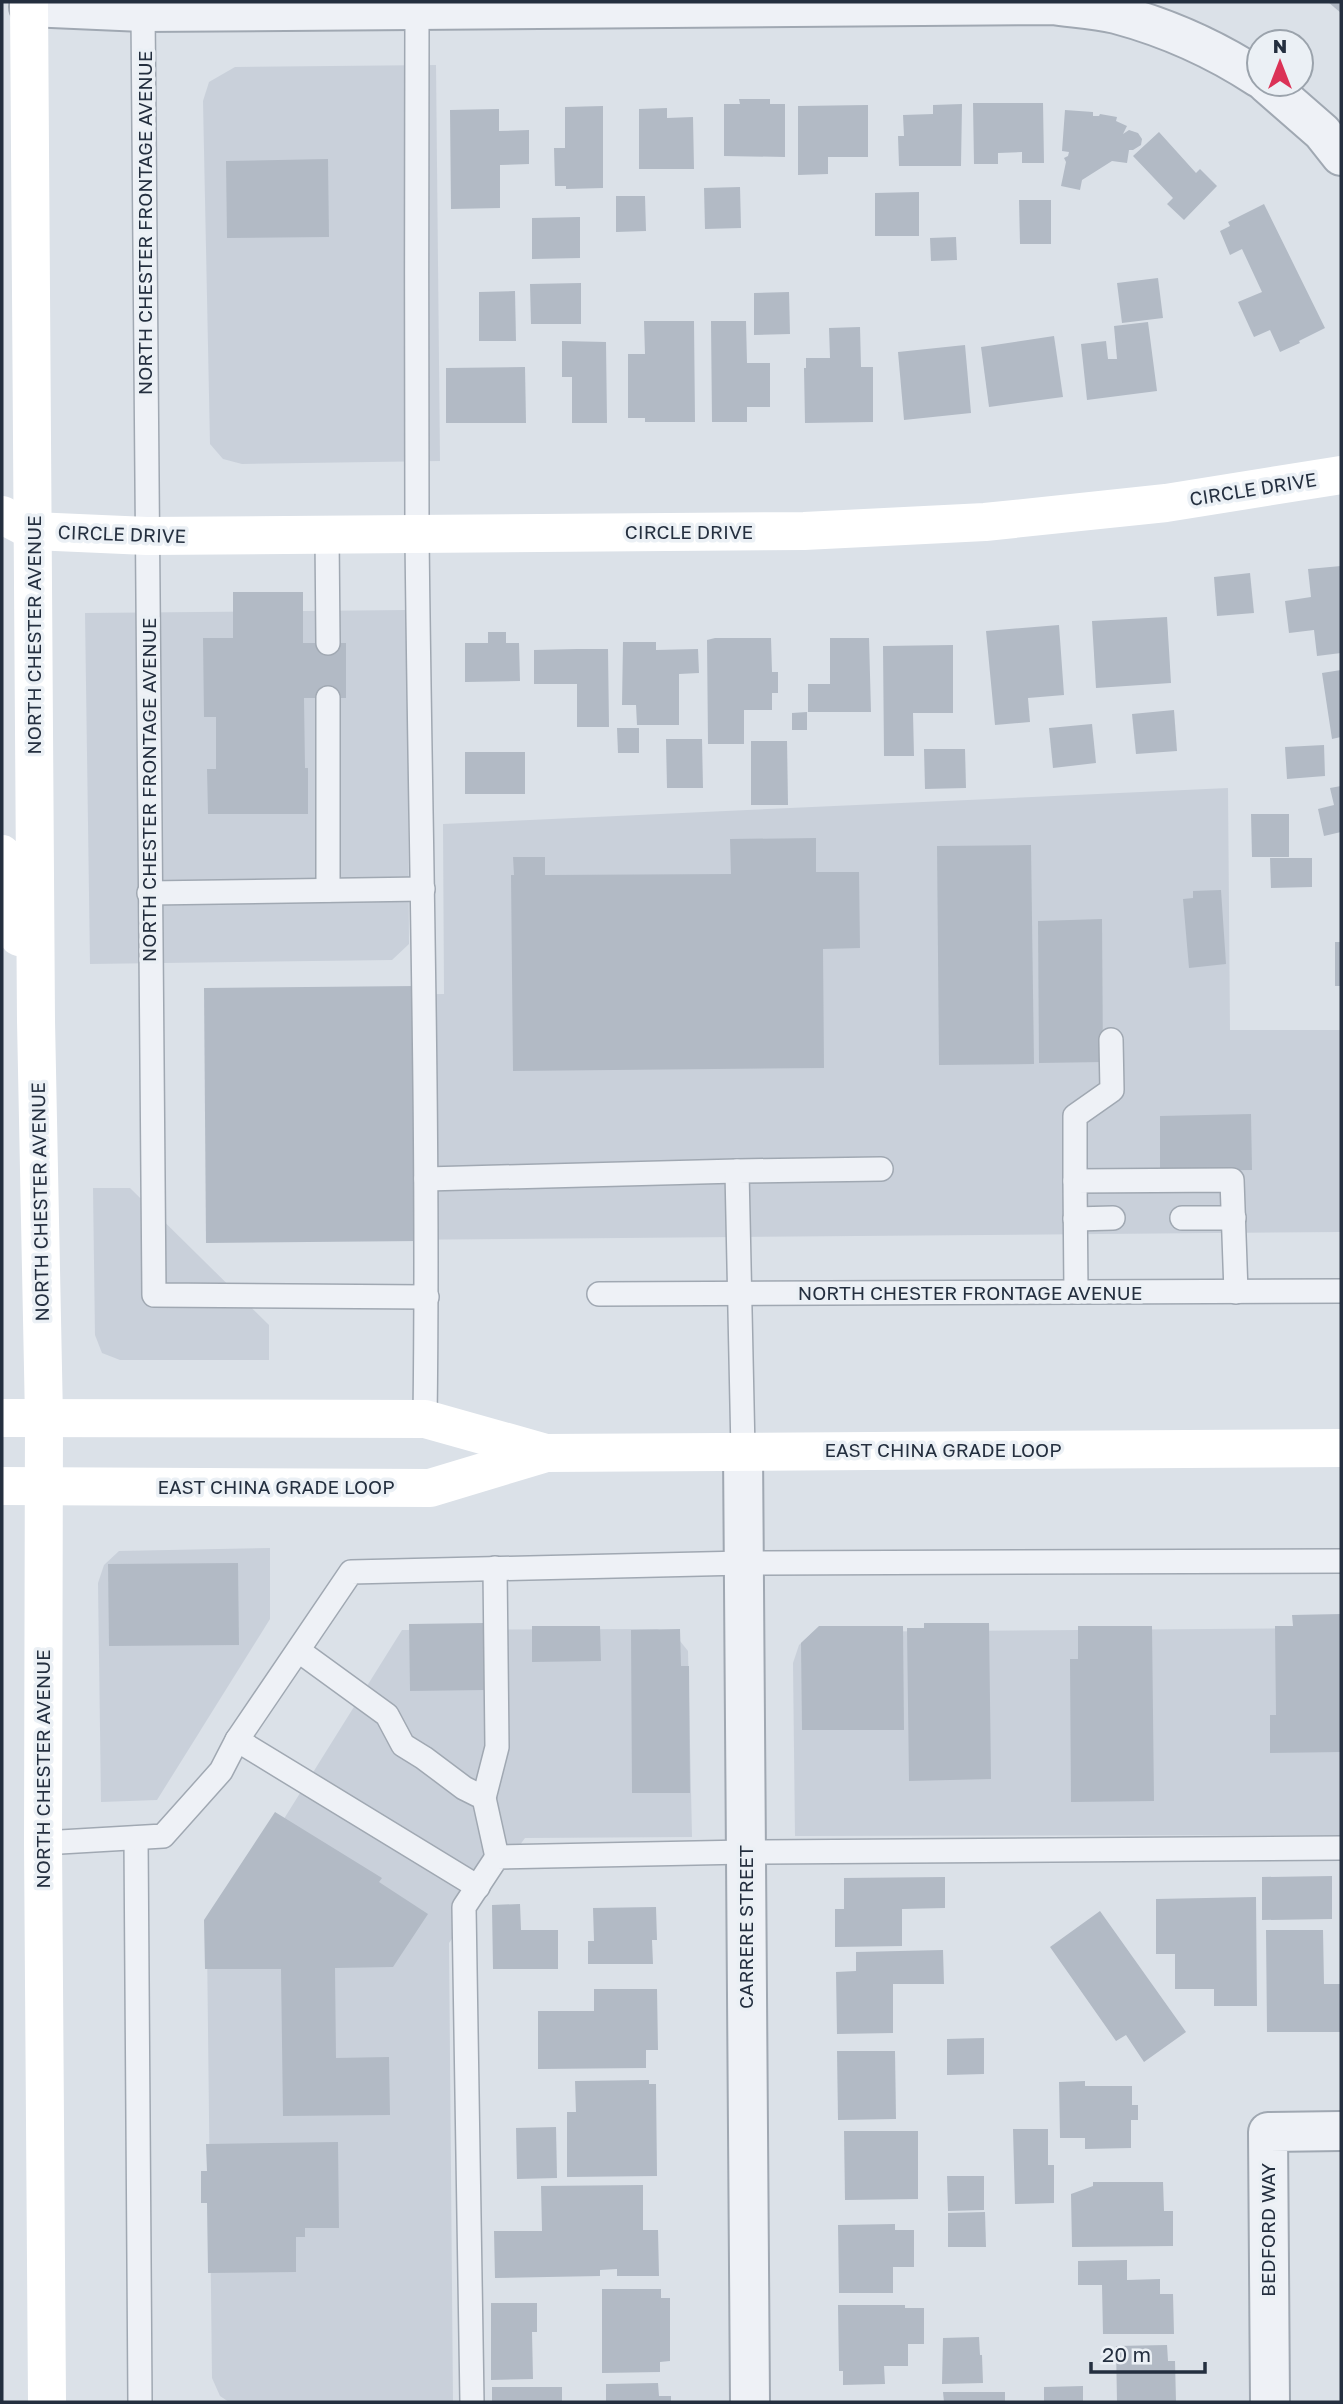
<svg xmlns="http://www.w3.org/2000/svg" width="1343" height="2404" viewBox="0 0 1343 2404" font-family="'Golos Text',sans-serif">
  <rect width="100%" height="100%" fill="#dbe1e8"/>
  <g fill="#c9d0da">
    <path d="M436,65L440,461L242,464L223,459L210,444L203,101L209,82L235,67Z"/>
    <path d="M407,610L409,944L392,960L90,964L85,613Z"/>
    <path d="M1228,788L1230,1030H1341V1232L378,1240L211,997L444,994L443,824Z"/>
    <path d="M93,1188H130L269,1325V1360H120L102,1353L95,1335Z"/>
    <path d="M270,1548V1619L157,1800L101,1802L98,1583L104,1565L119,1551Z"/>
    <path d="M1341,1628V1835L795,1836L793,1663L799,1645L813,1632Z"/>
    <path d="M657,1629L676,1636L688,1651L692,1837L525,1838L449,1943L453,2402H229L220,2396L212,2378L207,1942L402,1630Z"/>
  </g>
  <g fill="#b2bac5">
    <path d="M1328,2H1341V13Z"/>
    <path d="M739,99H770V104H785V157L724,156V104H740Z"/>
    <path d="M973,103H1043L1044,163H1022V152L998,153V164H974Z"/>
    <path d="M962,104L961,166H899L898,136H904L903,115L933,114V105Z"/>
    <path d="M868,105V157H828V174L798,175V106Z"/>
    <path d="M603,106V188L566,189V186H555L554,148H565V107Z"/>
    <path d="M667,108V118L693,117L694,169H639V109Z"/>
    <path d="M499,109V131L529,130V164L500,165V208L451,209L450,110Z"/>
    <path d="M1065,110L1093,112V116H1099L1100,114L1117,117L1116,121L1127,126L1123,134L1129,130L1138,133L1142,139L1141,145L1133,150H1129L1127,163L1112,161L1082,180L1080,190L1061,186L1066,162L1064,158L1068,156L1069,152L1062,151Z"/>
    <path d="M1159,132L1196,173L1200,169L1217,186L1184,220L1167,204L1173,198L1133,156Z"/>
    <path d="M328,159L329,237L227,238L226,161Z"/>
    <path d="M740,187L741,228L705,229L704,188Z"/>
    <path d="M919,192V236H875V193Z"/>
    <path d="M616,196H645L646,231L616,232Z"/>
    <path d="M1019,200H1051V244H1020Z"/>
    <path d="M1264,204L1325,328L1299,341L1300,343L1280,352L1270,330L1254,337L1238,302L1262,292L1242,249L1230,255L1220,231L1230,226L1228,222Z"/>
    <path d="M580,217V258L532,259V218Z"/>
    <path d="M956,237L957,260L931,261L930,238Z"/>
    <path d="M1158,278L1163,318L1122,323L1117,283Z"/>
    <path d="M581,283V324H531L530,284Z"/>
    <path d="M515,291L516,341H479V292Z"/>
    <path d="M789,292L790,334L754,335V293Z"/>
    <path d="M644,321H694L695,422H645V418H628V354H645Z"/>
    <path d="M711,321H746L747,363H770V407H747V422H712Z"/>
    <path d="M1148,322L1157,391L1087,400L1081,344L1106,341L1108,359H1117L1114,326Z"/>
    <path d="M860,327L861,367H873V422L805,423L804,368H806V358H830L829,328Z"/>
    <path d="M1054,336L1063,397L989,407L981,347Z"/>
    <path d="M562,341L606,342L607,423H572V377H562Z"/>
    <path d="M965,345L971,413L904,420L898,352Z"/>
    <path d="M525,367L526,423H446V368Z"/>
    <path d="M1341,566V653L1317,656L1314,630L1289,633L1285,601L1311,597L1308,569Z"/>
    <path d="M1250,573L1254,613L1217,616L1214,577Z"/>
    <path d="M233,592H303V643H346V698H304L305,768H308V814H208L207,769H216V717H204L203,638H233Z"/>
    <path d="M1167,617L1171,683L1096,688L1092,621Z"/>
    <path d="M1059,625L1064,695L1028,698L1030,722L995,725L986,631Z"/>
    <path d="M488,632H506V643H519L520,681L465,682V643H488Z"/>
    <path d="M715,638H771L772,672H778V693H772V710H744V744H708L707,640Z"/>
    <path d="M830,638H869L871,712H808V684H830Z"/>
    <path d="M623,642H656V650L698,649L699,673L679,674V725H637L636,705H622Z"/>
    <path d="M953,645V713H913L914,756H884L883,646Z"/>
    <path d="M577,649H608L609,727H577V684H534V650Z"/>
    <path d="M1341,670V737L1332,739L1322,673Z"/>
    <path d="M1174,710L1177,751L1136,754L1132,714Z"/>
    <path d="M807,712V730H792V713Z"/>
    <path d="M1092,724L1096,763L1053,768L1049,728Z"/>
    <path d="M617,728H639V753H618Z"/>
    <path d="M666,739H702L703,788H667Z"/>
    <path d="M751,741H787L788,805H751Z"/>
    <path d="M1324,745L1325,776L1287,779L1285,747Z"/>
    <path d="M924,749H965L966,788L925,789Z"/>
    <rect x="465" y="752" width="60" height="42"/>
    <path d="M1341,786V832L1324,836L1318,809L1334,805L1330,788Z"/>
    <path d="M1251,814H1289V857H1252Z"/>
    <path d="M816,838V872H859L860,948L823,949L824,1068L513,1071L511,875H514L513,857H545V875L731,874L730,839Z"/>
    <path d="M1031,845L1034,1064L939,1065L937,846Z"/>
    <path d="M1270,858H1312V887L1271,888Z"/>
    <path d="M1221,890L1226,964L1189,968L1183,899L1193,898V891Z"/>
    <path d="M1102,919L1103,1062L1039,1063L1038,921Z"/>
    <rect x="1335" y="942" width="6" height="44"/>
    <path d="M416,986L419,1241L206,1243L204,988Z"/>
    <path d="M1251,1114L1252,1170L1160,1171V1116Z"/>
    <path d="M238,1563L239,1645L109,1646L108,1564Z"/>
    <path d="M1341,1614V1752L1270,1753V1715H1276L1275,1626H1293L1292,1615Z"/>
    <path d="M485,1623V1690L410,1691L409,1624Z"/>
    <path d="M924,1623H989L991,1779L909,1781L907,1628H924Z"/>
    <path d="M532,1626H600L601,1661L532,1662Z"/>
    <path d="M819,1626H903L904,1730H802L801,1643Z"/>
    <path d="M1078,1626H1152L1154,1801L1071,1802L1070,1659H1078Z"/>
    <path d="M680,1629L681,1666H689L690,1793H632L631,1630Z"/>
    <path d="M275,1812L382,1878L379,1882L428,1914L393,1967L335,1968L336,2058L389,2057L390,2115L283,2116L281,1969H205L204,1920Z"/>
    <path d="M1332,1876V1919L1262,1920V1877Z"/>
    <path d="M945,1877V1908L902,1909V1946L835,1947V1909H844V1878Z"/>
    <path d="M1256,1897L1257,2006H1214V1989H1175V1954H1156V1899Z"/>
    <path d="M520,1904L521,1930H558V1969H493L492,1905Z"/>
    <path d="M656,1907L657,1940H652L653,1964H588V1941H594L593,1908Z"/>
    <path d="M1100,1911L1186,2032L1144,2062L1126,2035L1116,2041L1050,1947Z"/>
    <path d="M1266,1930H1323L1324,1984H1341V2032H1267Z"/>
    <path d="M943,1950L944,1984H893V2033L837,2034L836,1972L856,1971V1952Z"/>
    <path d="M594,1989H657L658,2050H646V2068L538,2069V2011H594Z"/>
    <path d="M984,2038V2074L947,2075V2039Z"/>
    <path d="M837,2051H895L896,2119L838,2120Z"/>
    <path d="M649,2080V2084H656L657,2176L567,2177V2112H576L575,2081Z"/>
    <path d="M1085,2081V2086H1132V2105H1138V2120H1131V2148L1085,2149V2138H1060L1059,2082Z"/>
    <path d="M556,2127L557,2178L517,2179L516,2128Z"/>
    <path d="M1013,2129H1048V2165H1054V2203L1015,2204Z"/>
    <path d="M844,2131H918V2199L845,2200Z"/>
    <path d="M338,2142L339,2228H305V2237H296V2272L208,2273L207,2203H201V2171H207L206,2144Z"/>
    <path d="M947,2176H984V2210L948,2211Z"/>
    <path d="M1093,2182H1163L1164,2211H1173V2246L1072,2247L1071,2194L1093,2186Z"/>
    <path d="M643,2185V2230H658L659,2276H617V2269L600,2270V2276L495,2278L494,2231H542L541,2186Z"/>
    <path d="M985,2212L986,2247H948V2213Z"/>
    <path d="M895,2224V2230H914V2267H893V2293H839L838,2225Z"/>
    <path d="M1127,2260V2280L1160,2279V2294H1173L1174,2334H1103L1102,2285H1078V2261Z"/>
    <path d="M602,2289H661V2298H670V2361L660,2362V2372L602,2373Z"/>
    <path d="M491,2303H537V2332H532L533,2379L491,2380Z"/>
    <path d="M838,2305H905V2308H924V2344H908V2366H884L885,2384L843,2385V2371H839Z"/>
    <path d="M979,2337L980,2355H982L983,2383L942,2384L943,2338Z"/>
    <path d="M1167,2345L1168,2361H1175L1176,2402H1117L1116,2346Z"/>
    <path d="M658,2383L659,2396H671V2402H606V2384Z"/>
    <path d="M1083,2386V2402H1044V2387Z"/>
    <rect x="492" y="2387" width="70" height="15"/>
    <path d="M943,2392H1005V2402H944Z"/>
  </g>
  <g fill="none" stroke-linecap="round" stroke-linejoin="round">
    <defs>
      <g id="lane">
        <path d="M417,10C417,185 416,359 417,534C420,829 429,1124 425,1419"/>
        <path d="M143,12L154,1295L427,1297"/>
        <path d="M327,535L328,643"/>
        <path d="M328,698V890"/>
        <path d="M149,893L423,889"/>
        <path d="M426,1179L737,1171"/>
        <path d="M1075,1181V1116L1112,1090L1111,1040"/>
        <path d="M1182,1218H1234"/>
        <path d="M1075,1219L1113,1218"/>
        <path d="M1076,1292L1075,1181L1232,1180L1236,1292"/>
        <path d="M599,1294L1341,1291"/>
        <path d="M743,1451L737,1171L881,1169"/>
        <path d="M299,1651L387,1715L403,1745L424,1758L464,1788L484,1798L497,1857"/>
        <path d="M237,1740L478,1887"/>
        <path d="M484,1798L497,1747L495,1568"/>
        <path d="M136,1838L140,2402"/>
        <path d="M43,1843L163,1836L221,1771L237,1740L351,1572L744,1563L1341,1561"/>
        <path d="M472,2402L464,1907L497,1857L746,1852L1341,1848"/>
      </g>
      <g id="street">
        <path d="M29,7L143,12L1052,5C1073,8 1096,9 1116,14C1168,28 1215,49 1259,78"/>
        <path d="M1267,84L1322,132L1341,156"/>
        <path d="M743,1451L750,2402"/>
        <path d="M1270,2402L1268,2132L1341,2131"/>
      </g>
    </defs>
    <use href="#lane" stroke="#a0a8b2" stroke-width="26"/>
    <use href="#street" stroke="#a0a8b2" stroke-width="42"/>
    <use href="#lane" stroke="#eef1f6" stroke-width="23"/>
    <use href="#street" stroke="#eef1f6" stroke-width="38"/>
    <g stroke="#fff" stroke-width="38">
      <path d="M29,2L36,1021L44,1418L43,1843L47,2402"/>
      <path d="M2,515L33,531L147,536L804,531L985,522L1166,503L1341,475"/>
      <path d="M2,854L19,937"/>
      <path d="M2,1418L425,1419L546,1453"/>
      <path d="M2,1486L430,1488L546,1453L1341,1448"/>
    </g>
  </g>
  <g text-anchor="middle" stroke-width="7" stroke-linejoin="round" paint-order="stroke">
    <g font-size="19" fill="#242f3f" stroke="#ebf0f5">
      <text transform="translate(145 223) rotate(-90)" y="7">NORTH CHESTER FRONTAGE AVENUE</text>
      <text transform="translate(1253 489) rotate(-9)" y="7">CIRCLE DRIVE</text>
      <text x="689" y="539">CIRCLE DRIVE</text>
      <text transform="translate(122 534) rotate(2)" y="7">CIRCLE DRIVE</text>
      <text transform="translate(34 635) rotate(-90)" y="7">NORTH CHESTER AVENUE</text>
      <text transform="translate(149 790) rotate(-90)" y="7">NORTH CHESTER FRONTAGE AVENUE</text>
      <text transform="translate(40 1202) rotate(-91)" y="7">NORTH CHESTER AVENUE</text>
      <text x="970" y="1300">NORTH CHESTER FRONTAGE AVENUE</text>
      <text x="943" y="1457">EAST CHINA GRADE LOOP</text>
      <text x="276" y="1494">EAST CHINA GRADE LOOP</text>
      <text transform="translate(43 1769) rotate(-90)" y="7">NORTH CHESTER AVENUE</text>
      <text transform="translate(746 1927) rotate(-90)" y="7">CARRERE STREET</text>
      <text transform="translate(1268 2230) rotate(-90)" y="7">BEDFORD WAY</text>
    </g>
  </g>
  <rect width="1343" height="2404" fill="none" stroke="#242f3f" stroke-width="7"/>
  <g transform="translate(1280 63)"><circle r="33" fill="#ebf0f5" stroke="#9ba3ac" stroke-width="2"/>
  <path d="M0-5L12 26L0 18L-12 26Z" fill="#db3256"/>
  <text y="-10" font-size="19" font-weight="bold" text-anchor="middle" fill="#242f3f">N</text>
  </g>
  <path d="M1091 2362v10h114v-10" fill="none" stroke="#242f3f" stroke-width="3.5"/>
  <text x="1102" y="2362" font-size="21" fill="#242f3f" stroke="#ebf0f5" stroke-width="5" paint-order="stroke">20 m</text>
</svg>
